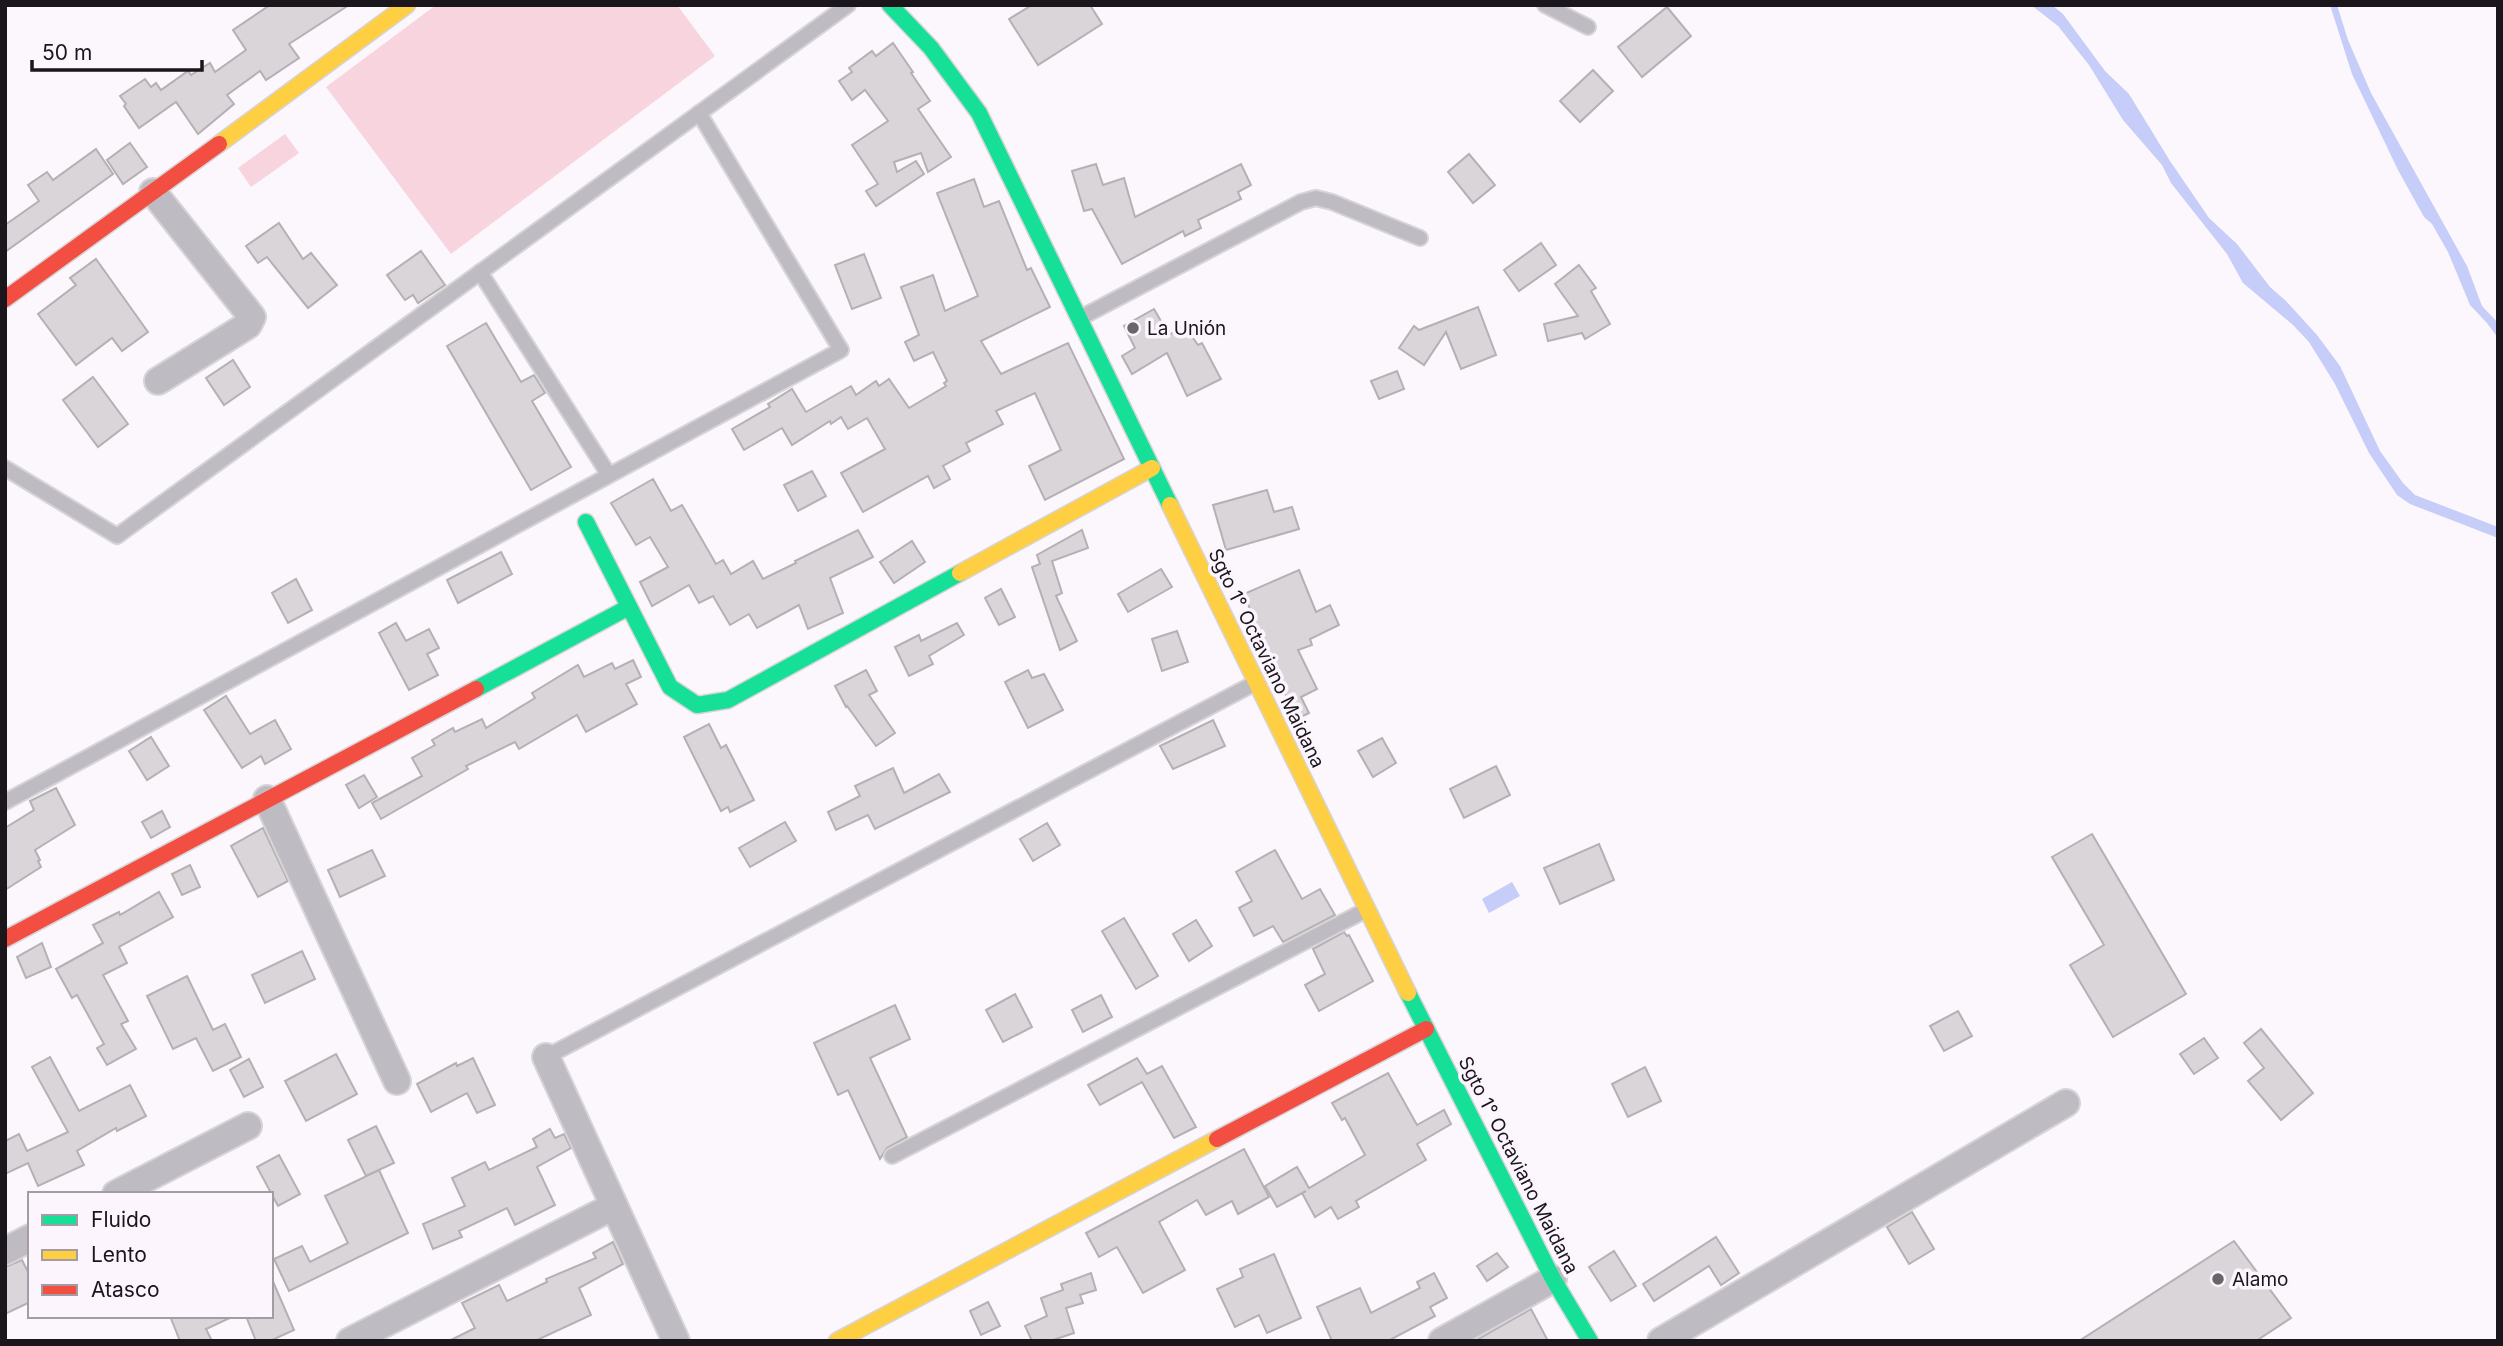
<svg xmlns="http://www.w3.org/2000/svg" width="2503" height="1346" viewBox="0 0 2503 1346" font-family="Inter,sans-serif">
  <rect width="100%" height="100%" fill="#fbf7fc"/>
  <g fill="#f8d4de">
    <path d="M436,5H677L715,56L451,254L326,87Z"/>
    <path d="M285,134L299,153L251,187L238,168Z"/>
  </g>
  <g fill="#c5cdf8">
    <path d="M2031,5H2052L2063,14L2105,71L2129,94L2170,161L2209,218L2237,244L2270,287L2286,301L2317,335L2340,366L2380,451L2403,483L2415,495L2498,527V538L2410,504L2397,495L2369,453L2335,384L2309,342L2293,325L2243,283L2227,254L2171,183L2162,165L2123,120L2089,65L2058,26Z"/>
    <path d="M2330,5H2337L2348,40L2371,93L2467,266L2482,306L2498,323V338L2487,323L2470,305L2448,252L2432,224L2424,217L2398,170L2352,74Z"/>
    <path d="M1512,882L1520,896L1489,913L1482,899Z"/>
  </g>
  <g fill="#dad5d9" stroke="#b5b0b4" stroke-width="2">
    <path d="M270,5H349L289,44L299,58L266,80L260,71L227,95L234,104L198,134L176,102L139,128L124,106L126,104L120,96L145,79L151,87L156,83L161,90L188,71L191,75L210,63L215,72L246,50L233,30Z"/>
    <path d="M1032,5H1090L1102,24L1038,65L1009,19Z"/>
    <path d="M1667,7L1691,36L1642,77L1618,47Z"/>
    <path d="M893,43L913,72L911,73L930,101L918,109L951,157L928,172L921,153L894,162L897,172L916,161L924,174L876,206L866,191L878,184L852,145L888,121L865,90L852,100L839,81L852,72L849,68L872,51L876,56Z"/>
    <path d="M1593,70L1613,91L1580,122L1560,101Z"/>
    <path d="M130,143L147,167L123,184L107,160Z"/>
    <path d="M96,149L113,174L5,252V225L39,201L28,185L47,172L53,180Z"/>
    <path d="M1469,154L1495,185L1473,203L1448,172Z"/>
    <path d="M1096,164L1103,185L1124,178L1135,217L1241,164L1251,185L1238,192L1241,199L1198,220L1201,228L1185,236L1183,231L1122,264L1092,209L1084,211L1072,171Z"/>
    <path d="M974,179L984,207L999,201L1027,270L1031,268L1050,307L981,341L1001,374L1068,343L1124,459L1045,500L1029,466L1061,450L1035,393L996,411L1003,424L966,443L970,451L943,466L950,479L934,488L928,476L863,512L841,473L885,449L867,418L848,429L841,417L831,424L830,421L792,445L782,428L744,450L732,429L770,407L768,404L792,389L806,412L851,386L856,395L876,381L879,386L889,379L909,408L946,386L944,383L947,381L933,352L914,361L905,342L919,335L901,287L933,275L945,311L978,296L937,193Z"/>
    <path d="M279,223L303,259L311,253L337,285L308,308L267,257L258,263L246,246Z"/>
    <path d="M1541,243L1556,265L1519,291L1504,270Z"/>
    <path d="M421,251L445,285L418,303L413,295L405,300L387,275Z"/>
    <path d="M864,254L881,298L852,309L835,265Z"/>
    <path d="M96,259L148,332L122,351L112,338L76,365L38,314L76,285L70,278Z"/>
    <path d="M1579,265L1596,288L1591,291L1610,324L1585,339L1582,333L1548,341L1544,324L1578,316L1555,284Z"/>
    <path d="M1478,307L1496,355L1461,369L1446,332L1424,365L1399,348L1414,326L1419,330Z"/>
    <path d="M1154,309L1169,335L1184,325L1198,345L1202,343L1221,379L1187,396L1167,353L1132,374L1122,356L1135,348L1124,326Z"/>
    <path d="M486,323L521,382L534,375L545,393L532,401L571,467L531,490L447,346Z"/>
    <path d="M233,360L250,387L224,405L206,378Z"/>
    <path d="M1397,371L1404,389L1379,399L1371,381Z"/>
    <path d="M93,377L128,424L98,447L63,400Z"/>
    <path d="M812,471L826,496L798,511L784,485Z"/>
    <path d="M653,479L671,511L682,505L716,564L723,560L731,574L753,561L763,579L796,563L795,561L858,530L873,557L830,578L843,613L808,629L799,605L757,628L749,614L730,625L713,596L699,603L689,585L652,606L640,582L668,567L650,537L636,545L611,503Z"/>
    <path d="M1267,490L1274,512L1292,507L1299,529L1226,550L1213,505Z"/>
    <path d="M1082,530L1088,548L1052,561L1062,593L1056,596L1077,641L1060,650L1032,567L1040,564L1037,555Z"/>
    <path d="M912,541L925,562L894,583L880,562Z"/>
    <path d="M501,552L512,574L458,603L447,580Z"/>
    <path d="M1161,569L1172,587L1128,612L1118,594Z"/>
    <path d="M1299,570L1316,612L1330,605L1339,625L1310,639L1312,645L1298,650L1317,689L1301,697L1309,713L1297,719L1272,666L1244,594Z"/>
    <path d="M296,579L312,610L288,623L272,593Z"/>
    <path d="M1001,589L1015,617L999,625L985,598Z"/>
    <path d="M396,623L406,641L429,629L439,648L427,654L438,675L409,690L379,633Z"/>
    <path d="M957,623L964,635L929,656L933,664L909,676L895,647L919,635L921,641Z"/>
    <path d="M1177,631L1188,662L1162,671L1152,639Z"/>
    <path d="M633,660L641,677L626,684L637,704L586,732L577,715L519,749L515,742L466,766L468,769L381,819L372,803L422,776L412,758L435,745L432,740L453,728L455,732L482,719L486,728L535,698L532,693L578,665L584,677L612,663L615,669Z"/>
    <path d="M866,670L877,691L869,695L895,733L876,746L847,706L846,707L835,686Z"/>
    <path d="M1028,670L1032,678L1044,674L1063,710L1028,728L1005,682Z"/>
    <path d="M226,696L250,734L275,720L291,749L265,764L261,756L242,768L204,710Z"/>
    <path d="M1213,720L1225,746L1173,769L1160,746Z"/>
    <path d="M709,724L721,748L726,745L754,800L730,812L728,807L721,811L684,737Z"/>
    <path d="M151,737L169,766L147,780L129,751Z"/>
    <path d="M1382,738L1396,763L1373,777L1358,751Z"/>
    <path d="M1496,766L1510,795L1464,818L1450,789Z"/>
    <path d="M893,768L904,793L939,774L950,792L875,829L868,815L836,830L828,812L860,796L855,786Z"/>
    <path d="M364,775L377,797L359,808L346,785Z"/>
    <path d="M56,788L75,825L35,850L40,860L38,861L41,867L5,890V828L34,810L30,801Z"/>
    <path d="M162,811L170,827L151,838L142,822Z"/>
    <path d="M785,822L796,841L750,867L739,848Z"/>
    <path d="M1047,823L1060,845L1033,861L1020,839Z"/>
    <path d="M263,828L288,881L258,897L231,846Z"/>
    <path d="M2092,834L2186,994L2113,1037L2070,965L2104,945L2052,857Z"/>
    <path d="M1599,844L1614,880L1560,904L1544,868Z"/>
    <path d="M372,850L385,876L340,897L328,870Z"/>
    <path d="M1275,850L1302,899L1320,889L1335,915L1283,942L1273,926L1254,936L1239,908L1252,901L1236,872Z"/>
    <path d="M190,865L200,887L182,895L172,874Z"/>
    <path d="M159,892L173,917L119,947L127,963L103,975L128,1021L121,1024L136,1049L107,1065L97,1048L104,1044L77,995L72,998L56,969L103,943L93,925L119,912L120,915Z"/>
    <path d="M1124,918L1158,976L1136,989L1102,931Z"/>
    <path d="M1196,920L1212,946L1189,961L1173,934Z"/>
    <path d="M1344,932L1347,936L1349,935L1373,981L1319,1011L1305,985L1325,974L1313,949Z"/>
    <path d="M42,943L51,967L26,978L17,957Z"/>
    <path d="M302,951L315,979L265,1003L252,975Z"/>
    <path d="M187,976L213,1030L225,1024L241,1057L213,1071L196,1038L173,1049L147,996Z"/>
    <path d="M1015,994L1032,1027L1003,1042L986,1010Z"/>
    <path d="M1101,995L1112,1017L1083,1032L1072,1010Z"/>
    <path d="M895,1005L910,1039L870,1058L907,1137L887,1148L880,1159L848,1090L838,1095L814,1043Z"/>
    <path d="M1958,1011L1972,1036L1944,1051L1930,1026Z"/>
    <path d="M2261,1029L2313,1093L2281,1120L2248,1081L2264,1068L2244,1043Z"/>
    <path d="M2204,1038L2218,1058L2194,1074L2180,1054Z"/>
    <path d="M336,1054L357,1094L306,1121L285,1081Z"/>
    <path d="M50,1057L79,1111L130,1085L146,1116L117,1131L116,1128L77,1151L84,1165L38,1186L28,1163L5,1174V1141L19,1134L27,1151L68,1132L32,1067Z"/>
    <path d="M473,1058L495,1105L477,1113L467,1093L431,1112L417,1084L456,1063L457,1066Z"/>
    <path d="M1137,1058L1147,1074L1162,1066L1196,1127L1174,1138L1142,1082L1100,1105L1088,1085Z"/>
    <path d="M249,1059L263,1087L244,1097L230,1070Z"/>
    <path d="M1645,1067L1661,1101L1628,1117L1612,1084Z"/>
    <path d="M1388,1073L1417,1125L1444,1110L1451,1124L1417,1144L1426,1160L1356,1201L1359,1207L1338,1219L1331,1207L1315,1217L1302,1193L1306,1191L1277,1207L1265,1186L1297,1167L1309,1188L1365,1155L1345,1118L1342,1120L1332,1103Z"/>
    <path d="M376,1126L394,1163L366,1176L348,1140Z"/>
    <path d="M550,1129L555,1138L564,1134L571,1148L537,1167L555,1205L515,1225L507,1208L459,1231L462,1237L433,1249L423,1224L465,1206L452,1178L485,1162L489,1170L537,1147L533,1139Z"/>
    <path d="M1244,1149L1269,1197L1238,1214L1232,1201L1206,1215L1197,1200L1159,1222L1185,1270L1143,1293L1117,1247L1099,1257L1086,1233Z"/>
    <path d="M279,1155L300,1194L278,1206L257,1167Z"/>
    <path d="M379,1170L408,1233L289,1291L274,1259L302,1246L310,1262L348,1243L325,1196Z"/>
    <path d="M1912,1212L1934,1249L1909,1264L1887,1227Z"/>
    <path d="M1716,1237L1739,1273L1721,1285L1709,1266L1654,1301L1643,1284Z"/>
    <path d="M2234,1241L2291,1318L2256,1341H2079Z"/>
    <path d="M613,1242L623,1264L579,1288L591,1315L535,1341H449L475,1328L462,1303L499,1285L507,1301L547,1282L546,1279L596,1258L593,1253Z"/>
    <path d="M1614,1251L1636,1286L1611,1301L1589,1267Z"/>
    <path d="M1497,1253L1508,1267L1487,1281L1477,1266Z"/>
    <path d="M1274,1254L1301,1318L1267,1333L1259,1315L1235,1327L1217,1289L1243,1277L1240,1269Z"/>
    <path d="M22,1260L30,1276V1302L5,1314V1267Z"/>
    <path d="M1091,1273L1096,1290L1080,1295L1083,1303L1066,1308L1074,1333L1050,1341H1032L1025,1326L1047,1316L1041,1298L1063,1290L1061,1284Z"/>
    <path d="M1434,1273L1447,1298L1430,1307L1435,1316L1388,1341H1332L1317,1307L1360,1288L1371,1313L1420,1288L1417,1282Z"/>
    <path d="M271,1277L294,1330L270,1341H256L246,1316H271Z"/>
    <path d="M988,1302L1000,1326L981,1335L970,1311Z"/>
    <path d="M1531,1309L1548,1341H1475Z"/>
    <path d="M170,1316H234L206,1329L212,1341H180Z"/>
  </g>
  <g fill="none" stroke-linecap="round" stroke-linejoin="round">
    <defs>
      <g id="lane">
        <path d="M1545,5L1588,27"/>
        <path d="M480,272L609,475"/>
        <path d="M1080,318L1301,202L1316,198L1332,202L1420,238"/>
        <path d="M5,468L117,536L848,5"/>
        <path d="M5,802L841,350L699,113"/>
        <path d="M546,1057L1255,683"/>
        <path d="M892,1156L1366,910"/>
      </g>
      <g id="street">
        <path d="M153,192L252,317L248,325L158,381"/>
        <path d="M267,799L397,1081"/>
        <path d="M546,1057L676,1341"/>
        <path d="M116,1194L248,1126"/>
        <path d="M5,1251L30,1238"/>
        <path d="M350,1341L614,1206"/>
        <path d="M1442,1341L1553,1279"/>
        <path d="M1661,1341L2066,1103"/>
      </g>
      <g id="fast">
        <path d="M890,5L931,48L979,113L1170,505"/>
        <path d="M586,522L670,687L697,705L728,700L960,573"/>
        <path d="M476,689L629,607"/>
        <path d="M1408,993L1553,1279L1590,1341"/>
      </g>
      <g id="slow">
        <path d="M219,144L407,5"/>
        <path d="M1170,505L1408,993"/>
        <path d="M960,573L1152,468"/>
        <path d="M837,1341L1217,1139"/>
      </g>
      <g id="jam">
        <path d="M5,299L219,144"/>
        <path d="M5,939L476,689"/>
        <path d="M1217,1139L1426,1029"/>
      </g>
    </defs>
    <use href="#lane" stroke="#d6d4d7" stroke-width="18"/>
    <use href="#street" stroke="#d6d4d7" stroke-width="30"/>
    <use href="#fast" stroke="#d6d4d7" stroke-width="19"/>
    <use href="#slow" stroke="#d6d4d7" stroke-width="19"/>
    <use href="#jam" stroke="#d6d4d7" stroke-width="19"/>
    <use href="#lane" stroke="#bebbc3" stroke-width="14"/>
    <use href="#street" stroke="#bebbc3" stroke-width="26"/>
    <use href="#fast" stroke="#16e098" stroke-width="16"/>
    <use href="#slow" stroke="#ffcf43" stroke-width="16"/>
    <use href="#jam" stroke="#f24e42" stroke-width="16"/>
  </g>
  <g fill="#69656a" stroke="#fcf5fe" stroke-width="2.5">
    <circle cx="1133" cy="328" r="7"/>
    <circle cx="2218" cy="1279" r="7"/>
  </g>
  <g text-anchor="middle" stroke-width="7" stroke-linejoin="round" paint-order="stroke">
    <g font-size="19" fill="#1a161b" stroke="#fcf5fe" text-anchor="start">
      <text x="1147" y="335">La Unión</text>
      <text x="2232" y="1286">Alamo</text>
    </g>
    <g font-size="19" fill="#1a161b" stroke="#fcf5fe">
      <text transform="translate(1267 658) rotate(64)" y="7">Sgto 1° Octaviano Maidana</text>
      <text transform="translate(1519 1165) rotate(63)" y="7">Sgto 1° Octaviano Maidana</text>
    </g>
  </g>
  <rect width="2503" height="1346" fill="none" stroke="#1a161b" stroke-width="14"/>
  <rect x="28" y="1192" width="245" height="126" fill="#fcf5fe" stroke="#a29ca3" stroke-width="2"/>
  <rect x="42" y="1215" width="35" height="10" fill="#16e098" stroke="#a29ca3" stroke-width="2"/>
  <text x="91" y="1227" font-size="21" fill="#1a161b">Fluido</text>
  <rect x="42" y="1250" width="35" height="10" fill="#ffcf43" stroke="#a29ca3" stroke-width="2"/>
  <text x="91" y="1262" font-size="21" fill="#1a161b">Lento</text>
  <rect x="42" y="1285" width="35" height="10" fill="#f24e42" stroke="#a29ca3" stroke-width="2"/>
  <text x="91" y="1297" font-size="21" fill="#1a161b">Atasco</text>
  <path d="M32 60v10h170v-10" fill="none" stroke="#1a161b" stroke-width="3.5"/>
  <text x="42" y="60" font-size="21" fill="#1a161b" stroke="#fcf5fe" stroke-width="5" paint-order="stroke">50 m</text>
</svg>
